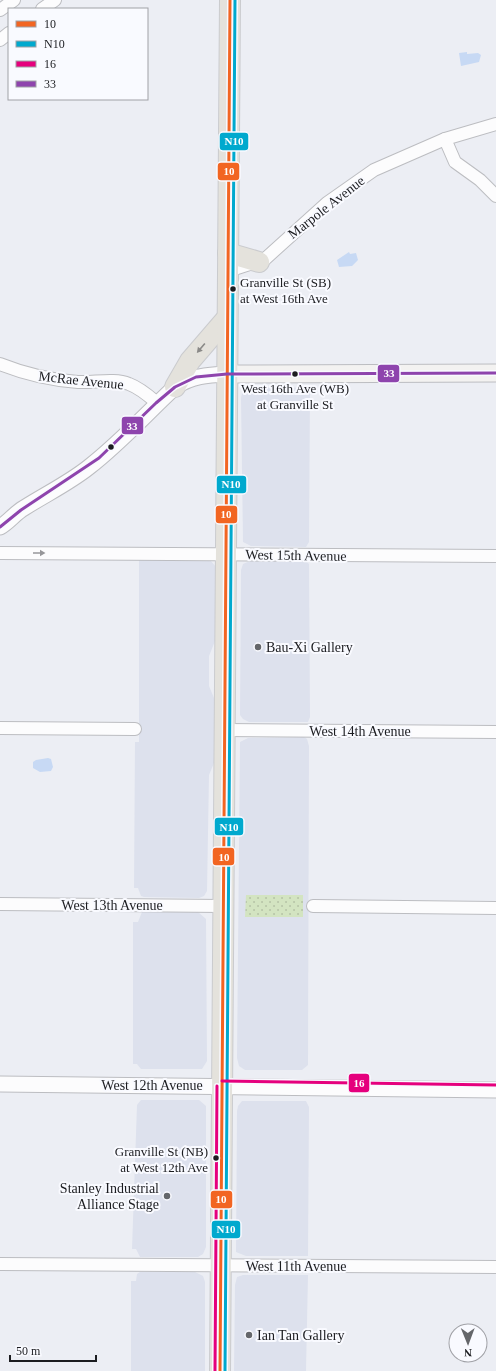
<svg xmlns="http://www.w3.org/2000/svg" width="496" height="1371" viewBox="0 0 496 1371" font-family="'Times New Roman',serif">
  <defs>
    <pattern id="park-dots" width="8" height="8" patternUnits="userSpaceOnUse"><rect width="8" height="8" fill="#d3e4c1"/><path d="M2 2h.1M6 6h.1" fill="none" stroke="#b5c3a6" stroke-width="1.8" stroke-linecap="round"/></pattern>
  </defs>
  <rect width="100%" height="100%" fill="#eceef4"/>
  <g fill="#dde1ed">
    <path d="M250,387L307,388L310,391L309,542L306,547L251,546L243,542L241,398L242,393Z"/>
    <path d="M139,559L210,560L216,567L215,641L209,656V686L214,698V763L209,775L207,891L204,896L199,898L144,897L141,896L138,888H134L135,742H139Z"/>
    <path d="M250,561H306L309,564L310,717L308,722H249L243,719L240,715L241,570L243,564Z"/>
    <path d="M304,737L307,739L309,746L308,1065L302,1070H245L239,1066L237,1058L240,742L248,738Z"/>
    <path d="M142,912H198L206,919L207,1061L202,1069H141L137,1064H133V922H138Z"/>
    <path d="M141,1100H199L206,1106V1247L203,1254L198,1257H140L136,1249H132L137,1105Z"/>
    <path d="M242,1101H306L309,1107L308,1256H246L236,1252L237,1111L238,1106Z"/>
    <path d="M140,1272H195L203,1276L205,1282V1371H131V1281H136L137,1274Z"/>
    <path d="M243,1275H308L306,1371H234L235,1285L237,1277Z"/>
  </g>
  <path fill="url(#park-dots)" d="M246,895H303V917H245Z"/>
  <g fill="#c7d9f4">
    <path d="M467,52V54L478,53L481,55L479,62L461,66L459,53Z"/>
    <path d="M349,252L350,254L356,253L358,260L352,266L339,267L337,260Z"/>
    <path d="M48,758L51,759L53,767L51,771L40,772L33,768V762L36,760Z"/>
  </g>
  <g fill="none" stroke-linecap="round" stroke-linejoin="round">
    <defs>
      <g id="minor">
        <path d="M42,9L55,0"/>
        <path d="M0,10L14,0"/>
        <path d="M0,40L9,33"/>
        <path d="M445,139L455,162L480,180L496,196"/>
        <path d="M228,271L265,259L327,203L374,170L445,139L496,124"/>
        <path d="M0,364C25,374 51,380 78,382C94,383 114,378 129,384C140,388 149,396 157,403"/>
        <path d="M0,553L496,556"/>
        <path d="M0,728L135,729"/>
        <path d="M225,730L496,732"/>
        <path d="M0,904L223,906"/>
        <path d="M313,906L496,908"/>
        <path d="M0,1264L496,1267"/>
      </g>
      <g id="tertiary">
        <path d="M0,527C9,522 15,513 24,508C46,494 69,483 89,467C120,443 146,414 175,387C192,376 207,375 227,374"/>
        <path d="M0,1084L496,1090"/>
      </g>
      <path id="secondary" d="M227,374L496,373"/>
      <g id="trunk">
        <path d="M228,253L259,262"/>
        <path d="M175,387L190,361L227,318"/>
        <path d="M220,1371L230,0"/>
      </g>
    </defs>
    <use href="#minor" stroke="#bcbdc1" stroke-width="14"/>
    <use href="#tertiary" stroke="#bcbdc1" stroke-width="17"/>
    <use href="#secondary" stroke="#bcbdc1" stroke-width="19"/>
    <use href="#trunk" stroke="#cacbce" stroke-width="22"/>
    <use href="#minor" stroke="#fcfcfd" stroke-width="12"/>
    <use href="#tertiary" stroke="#fcfcfd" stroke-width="15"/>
    <use href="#secondary" stroke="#f3f2f1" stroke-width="17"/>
    <use href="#trunk" stroke="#e4e2dc" stroke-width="20"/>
    <defs>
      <path id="bus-1" d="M220,1371L230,0"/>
      <path id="bus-2" d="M225,1371L235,0"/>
      <g id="bus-3">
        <path d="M222,1081L496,1085"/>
        <path d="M215,1371L217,1086"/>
      </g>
      <path id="bus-4" d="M0,527L21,510L99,458L156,403L175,387L196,377L227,374L496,373"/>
    </defs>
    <use href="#bus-1" stroke="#f9faff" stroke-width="6"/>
    <use href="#bus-2" stroke="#f9faff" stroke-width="6"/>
    <use href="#bus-3" stroke="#f9faff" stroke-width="6"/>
    <use href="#bus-4" stroke="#f9faff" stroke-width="6"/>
    <use href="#bus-1" stroke="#f26522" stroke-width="3"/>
    <use href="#bus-2" stroke="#00a9ce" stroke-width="3"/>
    <use href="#bus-3" stroke="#e5007d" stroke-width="3"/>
    <use href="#bus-4" stroke="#8e44ad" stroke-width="3"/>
  </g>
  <defs><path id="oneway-solid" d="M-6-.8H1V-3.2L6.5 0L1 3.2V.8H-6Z"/></defs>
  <use fill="#8a8987" href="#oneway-solid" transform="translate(201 348) rotate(130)"/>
  <use fill="#97979a" href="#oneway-solid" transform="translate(39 553)"/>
  <g fill="#1b1c20" stroke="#f9faff" stroke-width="1.5">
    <circle cx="233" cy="289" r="3.5"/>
    <circle cx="295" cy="374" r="3.5"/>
    <circle cx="111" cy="447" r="3.5"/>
    <circle cx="216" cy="1158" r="3.5"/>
  </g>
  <g fill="#64666a" stroke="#f9faff" stroke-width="1.5">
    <circle cx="258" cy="647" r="4"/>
    <circle cx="167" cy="1196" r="4"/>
    <circle cx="249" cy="1335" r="4"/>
  </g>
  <g text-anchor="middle" stroke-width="4" stroke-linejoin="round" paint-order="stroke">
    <g font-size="13" fill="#1b1c20" stroke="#f9faff" text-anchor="start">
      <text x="240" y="287">Granville St (SB)<tspan x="240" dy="16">at West 16th Ave</tspan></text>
      <text x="295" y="393" text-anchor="middle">West 16th Ave (WB)<tspan x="295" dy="16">at Granville St</tspan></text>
      <text x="208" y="1156" text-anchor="end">Granville St (NB)<tspan x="208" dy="16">at West 12th Ave</tspan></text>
    </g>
    <g font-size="14" fill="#1b1c20" stroke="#f9faff">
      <text transform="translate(326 207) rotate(-38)" y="5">Marpole Avenue</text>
      <text transform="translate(81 380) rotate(6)" y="5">McRae Avenue</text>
      <text transform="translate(296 555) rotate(1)" y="5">West 15th Avenue</text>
      <text x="360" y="736">West 14th Avenue</text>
      <text x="112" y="910">West 13th Avenue</text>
      <text x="152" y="1090">West 12th Avenue</text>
      <text x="296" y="1271">West 11th Avenue</text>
    </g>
    <g font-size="14" fill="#1b1c20" stroke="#f9faff" text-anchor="start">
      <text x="266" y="652">Bau-Xi Gallery</text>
      <text x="159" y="1193" text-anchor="end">Stanley Industrial<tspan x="159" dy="16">Alliance Stage</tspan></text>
      <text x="257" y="1340">Ian Tan Gallery</text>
    </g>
  </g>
  <g stroke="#f9faff" stroke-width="1.5">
    <rect x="219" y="132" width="30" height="19" rx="4" fill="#00a9ce"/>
    <rect x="217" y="162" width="23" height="19" rx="4" fill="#f26522"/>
    <rect x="377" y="364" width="23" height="19" rx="4" fill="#8e44ad"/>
    <rect x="121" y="416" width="23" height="19" rx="4" fill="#8e44ad"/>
    <rect x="216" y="475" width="31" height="19" rx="4" fill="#00a9ce"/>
    <rect x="215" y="505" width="23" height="19" rx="4" fill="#f26522"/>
    <rect x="214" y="817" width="30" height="19" rx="4" fill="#00a9ce"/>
    <rect x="212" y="847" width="23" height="19" rx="4" fill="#f26522"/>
    <rect x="348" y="1073" width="22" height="20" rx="4" fill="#e5007d"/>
    <rect x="210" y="1190" width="23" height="19" rx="4" fill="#f26522"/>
    <rect x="211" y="1220" width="30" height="19" rx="4" fill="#00a9ce"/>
  </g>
  <g font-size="11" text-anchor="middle" font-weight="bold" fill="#fff">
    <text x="234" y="145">N10</text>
    <text x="229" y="175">10</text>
    <text x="389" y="377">33</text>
    <text x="132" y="430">33</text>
    <text x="231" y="488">N10</text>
    <text x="226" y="518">10</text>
    <text x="229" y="831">N10</text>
    <text x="224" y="861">10</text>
    <text x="359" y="1087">16</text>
    <text x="221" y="1203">10</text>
    <text x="226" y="1233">N10</text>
  </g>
  <rect x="8" y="8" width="140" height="92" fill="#f9faff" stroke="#a0a1a6"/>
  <rect x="16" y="21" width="20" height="6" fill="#f26522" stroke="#a0a1a6"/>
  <text x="44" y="28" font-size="12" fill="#1b1c20">10</text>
  <rect x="16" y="41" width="20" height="6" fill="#00a9ce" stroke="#a0a1a6"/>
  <text x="44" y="48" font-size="12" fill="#1b1c20">N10</text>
  <rect x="16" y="61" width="20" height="6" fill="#e5007d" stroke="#a0a1a6"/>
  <text x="44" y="68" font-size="12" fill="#1b1c20">16</text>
  <rect x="16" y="81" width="20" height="6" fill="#8e44ad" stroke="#a0a1a6"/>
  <text x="44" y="88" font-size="12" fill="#1b1c20">33</text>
  <g transform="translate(468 1343) rotate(179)"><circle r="19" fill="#f9faff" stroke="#a0a1a6"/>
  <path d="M0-3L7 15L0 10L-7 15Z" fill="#64666a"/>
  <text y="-6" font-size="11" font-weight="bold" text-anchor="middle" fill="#1b1c20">N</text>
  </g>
  <path d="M10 1355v6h86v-6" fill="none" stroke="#1b1c20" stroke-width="2"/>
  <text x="16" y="1355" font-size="12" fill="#1b1c20" stroke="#f9faff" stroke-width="3" paint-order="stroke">50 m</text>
</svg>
